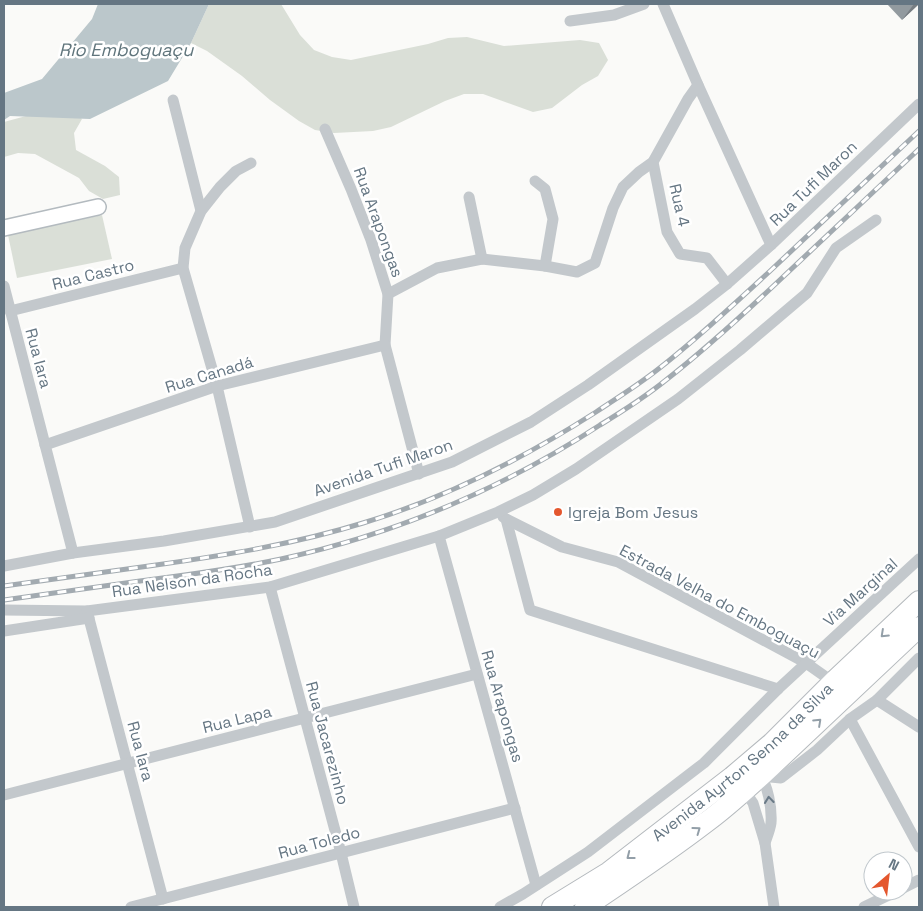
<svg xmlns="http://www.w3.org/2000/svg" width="923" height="911" viewBox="0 0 923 911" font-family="'Space Grotesk',sans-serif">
  <rect width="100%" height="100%" fill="#fafaf8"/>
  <g fill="#dadfd7">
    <path d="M209,4H281L300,35L314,50L332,57L351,60L428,44L448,38L467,37L504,46L580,40L599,43L608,60L598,76L582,85L552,108L533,112L483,94H464L445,101L391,127L373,131L334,133L315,130L299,121L270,100L242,76L207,51L191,43Z"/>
    <path d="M69,106L82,119L74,133L76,150L105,166L119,177L120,195L103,199L89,191L79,178L35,154L18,153L4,157V122L37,113Z"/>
    <path d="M102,215L112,259L17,278L8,235Z"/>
  </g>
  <path fill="#bbc7cb" d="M98,4H209L191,43L168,81L90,119L10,116L4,120V93L42,79L92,19Z"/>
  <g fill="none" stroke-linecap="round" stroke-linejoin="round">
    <defs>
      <path id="secondary" d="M4,228L98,207"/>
      <g id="highway">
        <path id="s1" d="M552,907L609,872L732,777L772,743L833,682L919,601"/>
        <path d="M585,907C625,880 666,853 705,823C726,808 745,790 764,773L919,627"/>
      </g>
    </defs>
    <use href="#secondary" stroke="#b3babf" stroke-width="18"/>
    <use href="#highway" stroke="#b4b9bd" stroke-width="22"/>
    <g stroke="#c3c8cc" stroke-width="11">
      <path d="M663,4L698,85L771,245"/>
      <path d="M570,21L614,15L644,4"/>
      <path d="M173,100L201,211"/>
      <path d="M325,129L351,189L371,240L388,294L385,345L419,474"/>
      <path d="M653,162L667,232L680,254L707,258L727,284"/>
      <path d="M535,181L545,189L553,219L545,266"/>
      <path d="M469,197L482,259"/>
      <path d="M4,286L73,553"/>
      <path d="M388,294L437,268L482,259L545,266L577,272L595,263L613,208L623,187L639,172L653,162L688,99L698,85"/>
      <path d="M10,311L183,268"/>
      <path d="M45,445L217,386L385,345"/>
      <path d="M503,517L506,519L530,610L778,689"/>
      <path d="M506,519L562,547L618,562L806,663L833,682"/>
      <path d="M250,527L217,386L183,268L185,248L201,211L220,187L236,171L251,163"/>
      <path d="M439,536L536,885"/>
      <path d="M4,566L73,553L164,541L275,522L452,462L531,422L588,385L695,309L727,284L771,245L919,104"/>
      <path d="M270,587L341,853L354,907"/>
      <path d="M4,610L87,611L270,587L439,536L498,512L533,495L576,469L678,399L740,350L807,293L836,248L876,220"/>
      <path d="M87,611L163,899"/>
      <path d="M4,631L89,618"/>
      <path d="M877,700L919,727"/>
      <path d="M850,719L919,847"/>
      <path d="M759,773C768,785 772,808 771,823C770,830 767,837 765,843"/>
      <path d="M761,776L781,778L817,750L850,719L877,700L919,658"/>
      <path d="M742,787L753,803L765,843L774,907"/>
      <path d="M4,795L477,674"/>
      <path d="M903,888L919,880"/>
      <path d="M131,907L515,808"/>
      <path d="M500,907L523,894L588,852L704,763L778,689L919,559"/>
      <path d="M864,907L897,891"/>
    </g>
    <use href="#secondary" stroke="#fff" stroke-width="15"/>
    <use href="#highway" stroke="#fff" stroke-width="20"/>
    <defs>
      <g id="rail">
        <path d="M4,586C54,579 105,572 156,565C226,555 295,544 363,523C446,498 524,458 596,412C617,398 638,385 657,370C696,340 733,305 769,272C819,225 869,178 919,131"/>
        <path d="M4,600C49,594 94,587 140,581C187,575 234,569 281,559C395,534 502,489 600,425C623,411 645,397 666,380C707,348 746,312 784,276C829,234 874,191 919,149"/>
      </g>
    </defs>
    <use href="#rail" stroke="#a2aab0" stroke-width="5"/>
    <use href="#rail" stroke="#fff" stroke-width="3" stroke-dasharray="9" stroke-linecap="butt"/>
  </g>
  <path fill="#929a9f" d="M887,4H919L902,20Z"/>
  <path fill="#777d82" d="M914,4H919L902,20Z"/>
  <defs><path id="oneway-chevron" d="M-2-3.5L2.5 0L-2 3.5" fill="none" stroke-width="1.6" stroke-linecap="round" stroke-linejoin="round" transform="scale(1.25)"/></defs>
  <g stroke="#939fa8">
    <use href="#oneway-chevron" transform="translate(884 634) rotate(137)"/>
    <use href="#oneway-chevron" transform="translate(818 722) rotate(-43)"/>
    <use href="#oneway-chevron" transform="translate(697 830) rotate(-36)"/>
    <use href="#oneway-chevron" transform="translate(630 856) rotate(142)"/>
  </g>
  <use stroke="#6a7a87" href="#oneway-chevron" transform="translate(769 800) rotate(-96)"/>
  <circle fill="#e4572e" stroke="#fff" stroke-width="2" cx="558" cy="512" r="5"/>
  <g text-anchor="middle" stroke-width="5" stroke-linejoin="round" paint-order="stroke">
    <g font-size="16" fill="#657683" stroke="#fff">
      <text transform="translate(813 183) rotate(-44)" y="6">Rua Tufi Maron</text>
      <text transform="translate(680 205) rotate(77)" y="6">Rua 4</text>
      <text transform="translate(379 222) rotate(70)" y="6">Rua Arapongas</text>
      <text transform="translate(93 274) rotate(-14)" y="6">Rua Castro</text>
      <text transform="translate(39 358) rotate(75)" y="6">Rua Iara</text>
      <text transform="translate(209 374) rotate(-17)" y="6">Rua Canadá</text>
      <text transform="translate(383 467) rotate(-19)" y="6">Avenida Tufi Maron</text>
      <text transform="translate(192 580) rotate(-8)" y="6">Rua Nelson da Rocha</text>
      <text transform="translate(860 592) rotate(-42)" y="6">Via Marginal</text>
      <text transform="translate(720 601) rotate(28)" y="6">Estrada Velha do Emboguaçu</text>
      <text transform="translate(503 706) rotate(74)" y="6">Rua Arapongas</text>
      <text transform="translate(237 719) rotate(-14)" y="6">Rua Lapa</text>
      <text transform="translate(328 743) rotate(75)" y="6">Rua Jacarezinho</text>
      <text transform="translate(141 751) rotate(75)" y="6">Rua Iara</text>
      <text dy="6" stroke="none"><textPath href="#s1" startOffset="240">Avenida Ayrton Senna da Silva</textPath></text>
      <text transform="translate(319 842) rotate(-15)" y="6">Rua Toledo</text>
    </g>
    <g font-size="16" fill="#657683" stroke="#fff" text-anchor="start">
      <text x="568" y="518">Igreja Bom Jesus</text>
    </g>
    <g font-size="18" font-style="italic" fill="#60757c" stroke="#fff">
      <text x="126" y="56">Rio Emboguaçu</text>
    </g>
  </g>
  <rect width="923" height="911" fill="none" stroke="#657683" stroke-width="10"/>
  <g transform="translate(888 876) rotate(28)"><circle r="24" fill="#ffffff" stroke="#c1c8cd"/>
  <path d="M0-4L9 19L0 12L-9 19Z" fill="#e4572e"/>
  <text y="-8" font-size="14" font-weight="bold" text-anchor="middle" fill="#657683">N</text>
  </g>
</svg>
